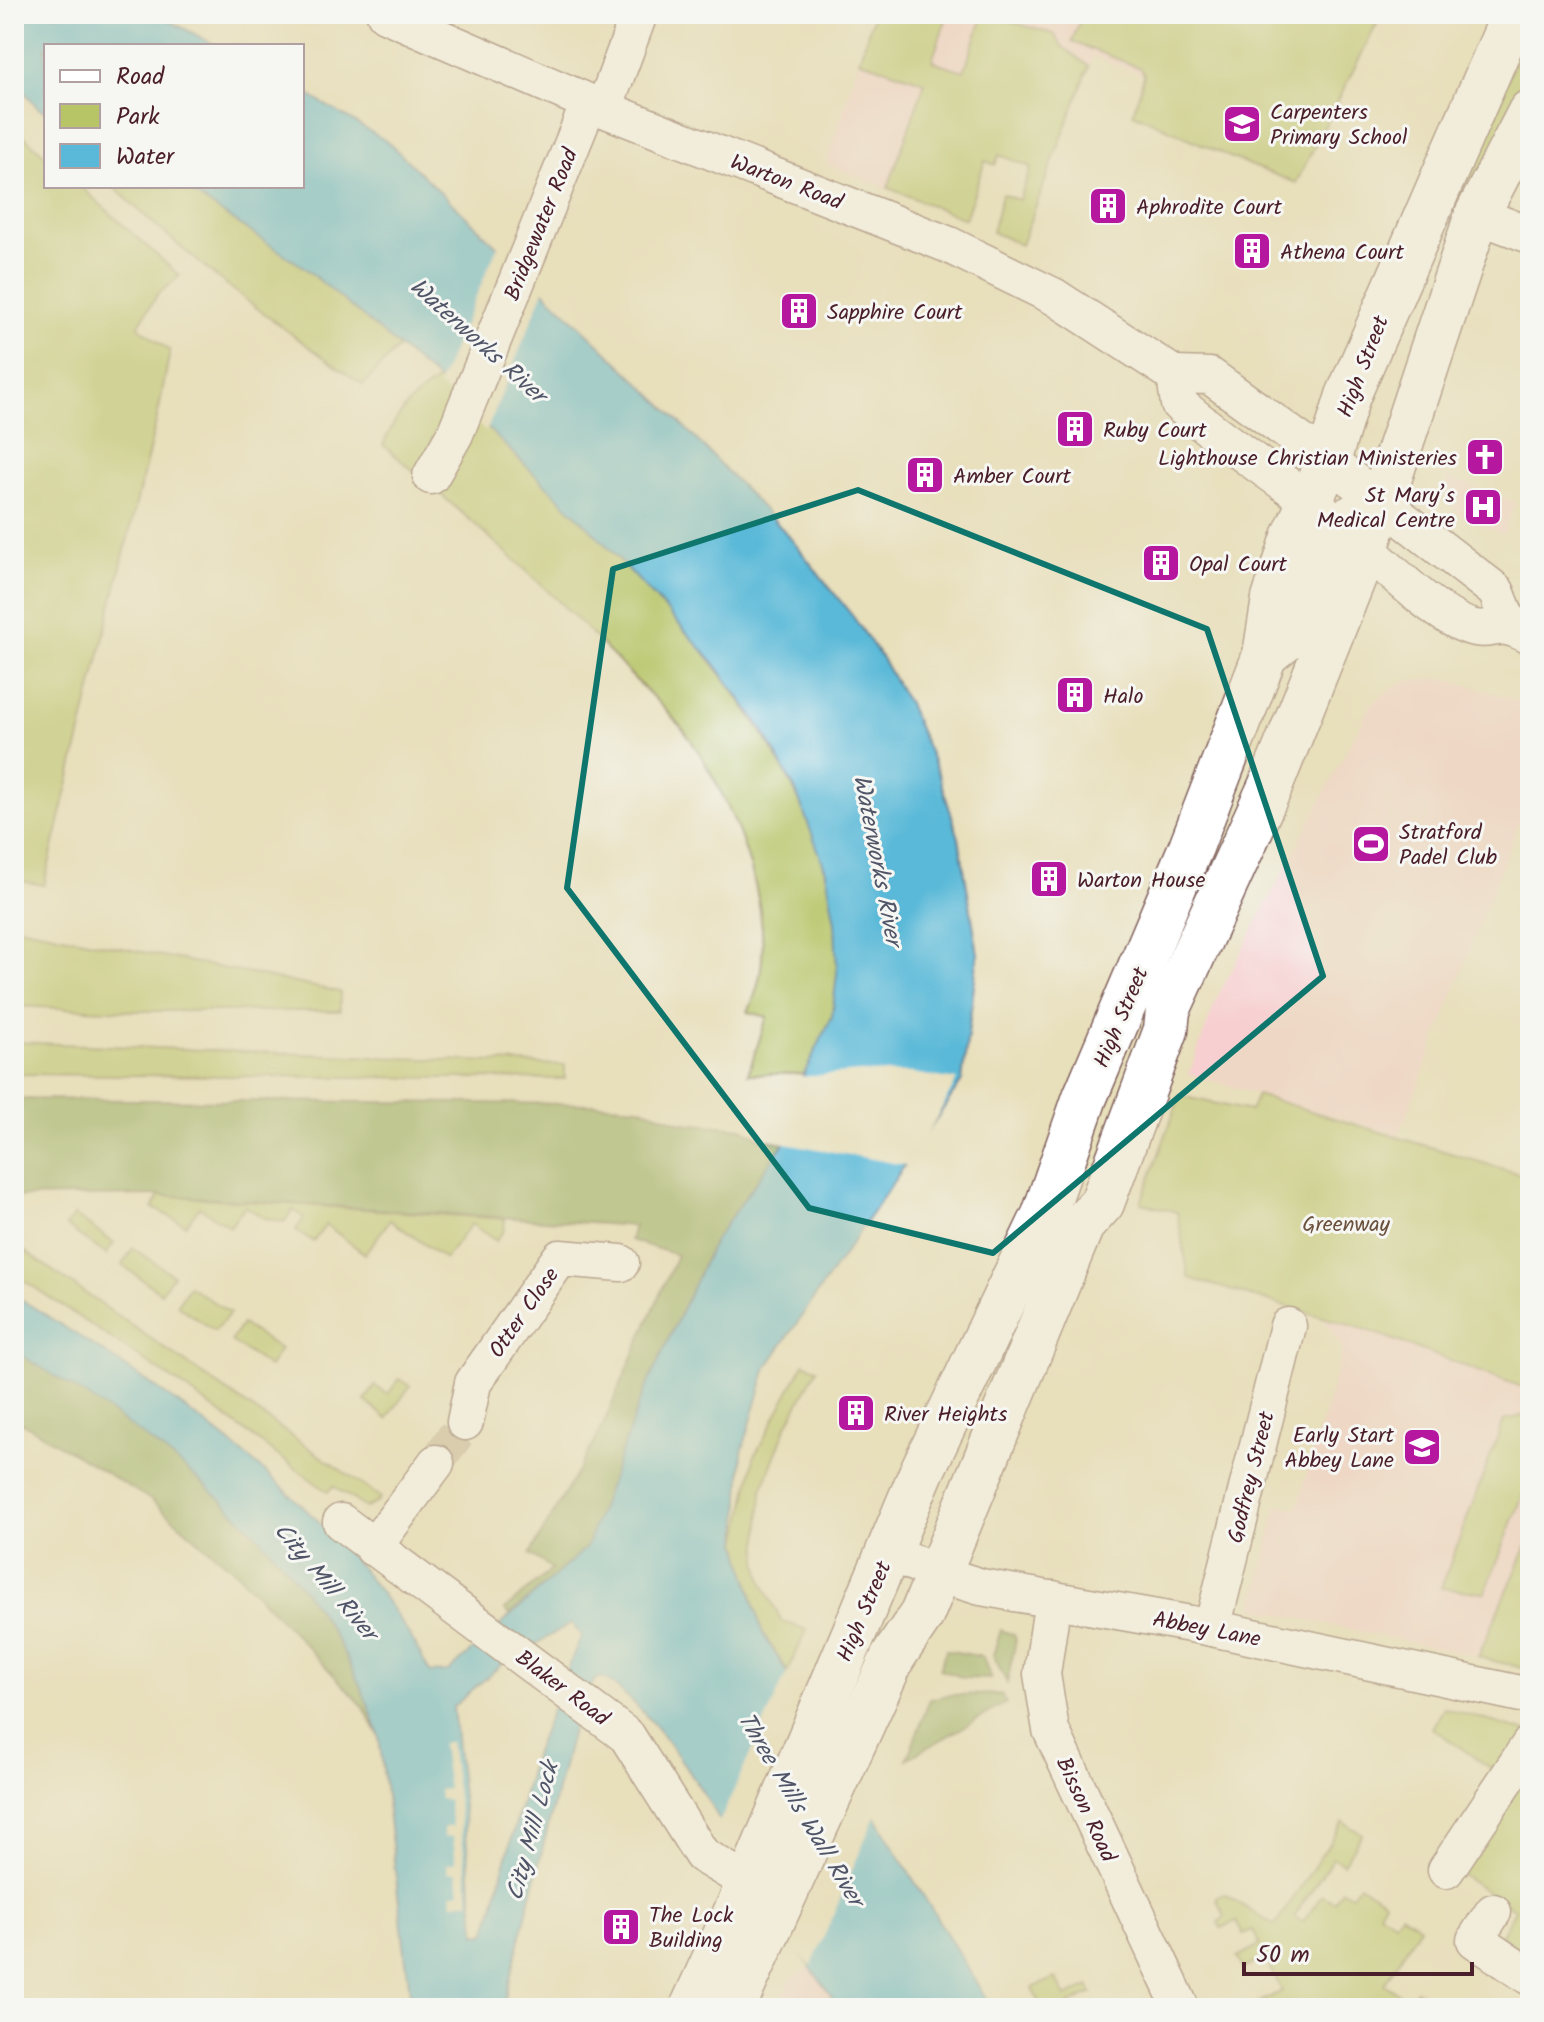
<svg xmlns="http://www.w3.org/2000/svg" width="1544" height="2022" viewBox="0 0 1544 2022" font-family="Kalam,sans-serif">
  <rect width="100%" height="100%" fill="#f6f6f2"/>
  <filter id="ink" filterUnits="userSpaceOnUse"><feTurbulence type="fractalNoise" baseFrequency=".0125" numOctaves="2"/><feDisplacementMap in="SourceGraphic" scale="16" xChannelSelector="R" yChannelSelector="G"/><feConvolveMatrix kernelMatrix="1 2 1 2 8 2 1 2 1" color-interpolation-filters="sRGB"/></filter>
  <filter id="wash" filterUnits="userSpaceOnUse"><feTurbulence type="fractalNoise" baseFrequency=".006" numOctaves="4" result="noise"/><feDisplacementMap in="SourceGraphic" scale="32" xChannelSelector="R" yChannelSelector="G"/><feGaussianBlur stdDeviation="1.8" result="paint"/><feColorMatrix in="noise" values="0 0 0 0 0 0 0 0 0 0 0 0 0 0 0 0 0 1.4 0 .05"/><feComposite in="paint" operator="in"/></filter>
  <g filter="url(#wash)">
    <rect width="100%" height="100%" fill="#e8dfbb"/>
    <g fill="#f7cfd0">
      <path d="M874,14H1382L1296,183L1232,158L1133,113L1144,75L1093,56L1063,134L1002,113L965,219L826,164Z"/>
      <path d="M1446,476L1515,502L1503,534L1474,523L1455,511L1448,500Z"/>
      <path d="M1444,678L1530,704V794L1399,1135L1189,1074L1217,998L1372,703L1403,681Z"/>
      <path d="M1324,1319L1364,1329L1530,1390V1539L1478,1657L1253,1608L1277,1505L1297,1508L1343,1350Z"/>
      <path d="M811,1967L838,2008H777L791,1978Z"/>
    </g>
    <g fill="#b7c567" stroke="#807249" stroke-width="2">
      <path d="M874,14H948L932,61L964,71L984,14L1054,34L1063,47L1089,66L1021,245L992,232L1002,194L1019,200L1031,167L999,155L995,165L985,161L965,219L888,188L925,82L859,60Z"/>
      <path d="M1082,14H1382L1296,183L1232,158L1133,113L1144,75L1141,68L1072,42Z"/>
      <path d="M1530,26V73L1488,164L1459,191Z"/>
      <path d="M14,127L46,156V186H80L180,276L157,295L138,326L170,351L159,409L44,885L14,880Z"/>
      <path d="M113,186H182L305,268L400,346L363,385C275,324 191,261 113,186Z"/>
      <path d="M438,380C596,535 878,765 833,1014C829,1034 813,1055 804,1074H748L767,1017L748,1012C788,931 737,808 690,739C673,714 648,693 628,672C552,590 469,518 383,445C396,415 411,397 438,380Z"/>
      <path d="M14,926L340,992V1011H131L14,1006Z"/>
      <path d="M14,1042L565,1065V1079L14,1074Z"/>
      <path d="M1257,1095L1530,1177V1390L1364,1329L1189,1278L1177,1212L1141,1203L1180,1096L1250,1111Z"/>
      <path d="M159,1195L505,1219L504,1230L496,1241L471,1224L445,1259L390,1220L365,1254L326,1225L313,1242L311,1240L296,1230L304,1218L293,1210L284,1222L264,1218L245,1206L230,1227L199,1207L186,1225L153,1208Z"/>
      <path d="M74,1215L114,1243L106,1254L66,1226Z"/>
      <path d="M14,1244L380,1497L378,1502L366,1508L333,1486L328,1492L181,1385L14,1274Z"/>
      <path d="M133,1248L173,1275L161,1293L122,1265Z"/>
      <path d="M189,1286L230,1313L215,1331L177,1305Z"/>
      <path d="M242,1324L280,1349L269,1367L231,1341Z"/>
      <path d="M804,1363L817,1369L786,1427L762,1490L758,1560L762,1581L781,1621L807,1630L788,1671L762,1632L738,1543L754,1457Z"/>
      <path d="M399,1379L410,1386L387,1419L365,1401L375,1386L388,1394Z"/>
      <path d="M1530,1414V1477L1485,1593L1441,1588L1504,1420Z"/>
      <path d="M1530,1539V1670L1478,1657Z"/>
      <path d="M1444,1708L1528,1732L1502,1776L1432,1728Z"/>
      <path d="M1530,1762V1956L1500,1936L1515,1910L1457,1872Z"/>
      <path d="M1343,1822L1362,1834L1343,1864L1333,1858L1294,1917L1303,1922L1322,1895L1334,1902L1342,1890L1351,1895L1359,1884L1385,1901L1379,1912L1395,1922L1401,1914L1420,1927L1384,1984L1409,2000L1416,1990L1444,2008H1290L1286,2002L1274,2008H1261L1258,2003L1282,1991L1266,1958L1243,1969L1237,1957L1260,1945L1253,1930L1243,1934L1236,1921L1221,1928L1218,1922L1225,1917L1216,1898L1224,1894L1275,1926Z"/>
      <path d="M1056,1978L1066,1997L1089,1986L1092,1993L1069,2004L1070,2008H1041L1032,1988Z"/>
    </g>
    <g fill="#91aa5c" stroke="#6e6444" stroke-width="2">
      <path d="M14,1099L597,1104L639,1107L682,1123L742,1128L762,1139L784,1143L714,1241L640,1401L586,1549L510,1615L504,1610L552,1569L530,1554L599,1434L677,1255L630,1240L634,1226L159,1195L14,1197Z"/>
      <path d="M14,1351C166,1440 326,1561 379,1736L363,1706L237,1573L151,1500L14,1418Z"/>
      <path d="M1001,1630L1014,1635L1016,1640L1007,1683L993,1655Z"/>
      <path d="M946,1650L983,1657L991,1679L964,1678L939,1669Z"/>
      <path d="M1001,1694L1006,1703L907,1759L930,1699L947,1695Z"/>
    </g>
    <g fill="#5ab9d8" stroke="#526c82" stroke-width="2" fill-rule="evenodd">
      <path d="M14,14H157L217,46H46V112L38,108L14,79Z"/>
      <path d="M302,91L388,142L669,411L787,534L854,618L883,660L908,704L937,770L959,838L978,954L962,1081L767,1367L742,1452L738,1543L762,1632L992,2008H838C823,1981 802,1959 786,1933C739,1856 676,1726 603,1677L595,1679L574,1722L503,2008H407L410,1994L379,1736C326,1561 166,1440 14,1351V1295C164,1389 350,1509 430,1673L448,1672L586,1548L640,1401L714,1241L784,1143L804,1074L832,1017L837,973L835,923L826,871L795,789L762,728L714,663L667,611L590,528L438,380L305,268L182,186H302ZM572,1623L581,1636L535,1752L486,1934H476L453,1707L503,1663Z"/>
    </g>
    <g fill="#e8dfbb">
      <path d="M500,241L546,285L486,432L438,385Z"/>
      <path d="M860,1072L912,1073L957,1080L910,1166L779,1142L799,1077Z"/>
      <path d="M788,1671L877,1811L811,1967L797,1952L718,1825Z"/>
      <path d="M450,1742L470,1901L453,1903L451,1894L460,1892L457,1872H448L447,1864L456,1862L453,1836L444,1837L443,1828L452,1826L448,1799H440L439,1790L448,1789L442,1743Z"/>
    </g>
  </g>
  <g filter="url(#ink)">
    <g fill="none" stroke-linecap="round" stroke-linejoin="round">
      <path stroke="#c8b99e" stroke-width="36" stroke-dasharray="36 18" stroke-linecap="butt" d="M436,1463L465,1422"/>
      <defs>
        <g id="minor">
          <path d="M385,14L604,109L949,245L1055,297L1175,375L1210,376L1328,461L1496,591L1509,624"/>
          <path d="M604,109L639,14"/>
          <path d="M1477,215L1530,235"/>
          <path d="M1175,375L1179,404C1229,447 1285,481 1336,522C1370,549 1432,616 1471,627C1494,634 1496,617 1529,636"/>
          <path d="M431,476L455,434L589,103"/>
          <path d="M465,1422L473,1383L560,1258L621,1263"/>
          <path d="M341,1522L627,1736L702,1855L749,1883"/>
          <path d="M373,1548L436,1463"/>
          <path d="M888,1552L939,1574L981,1587L1202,1626L1530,1696"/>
          <path d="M1053,1599L1042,1674L1051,1730L1181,2008"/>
          <path d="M1212,1628L1288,1326"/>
          <path d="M1446,1870L1530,1744"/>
          <path d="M1493,1912L1475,1940L1530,1977"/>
        </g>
        <g id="major">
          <path d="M1265,655L1297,629L1339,524L1381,503"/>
          <path d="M692,2008L749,1883L922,1471L1044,1215L1085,1097L1191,847L1265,655L1274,599L1294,537L1328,461L1348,396L1514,14"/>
          <path d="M733,2008L893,1657L922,1614L1082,1225L1102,1203L1166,1030L1168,1010L1270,787L1370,537L1477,215L1530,112"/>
        </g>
      </defs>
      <use href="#minor" stroke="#81625d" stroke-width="39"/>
      <use href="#major" stroke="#81625d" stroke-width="47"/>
      <use href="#minor" stroke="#fff" stroke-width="36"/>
      <use href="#major" stroke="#fff" stroke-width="44"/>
    </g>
  </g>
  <path d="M0 0H1544V2022H0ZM858,490L1207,629L1323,976L993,1253L809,1208L567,888L613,569Z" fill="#e8dfbb" fill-opacity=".55" fill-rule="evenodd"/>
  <path fill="none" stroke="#0f766e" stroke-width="6" stroke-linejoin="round" d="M858,490L1207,629L1323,976L993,1253L809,1208L567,888L613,569Z"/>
  <defs>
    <symbol id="school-square" viewBox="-11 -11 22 22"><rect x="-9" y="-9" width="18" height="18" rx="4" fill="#b5179e" stroke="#f6f6f2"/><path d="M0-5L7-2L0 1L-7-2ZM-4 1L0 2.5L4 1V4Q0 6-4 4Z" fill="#fff"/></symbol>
    <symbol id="building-square" viewBox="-11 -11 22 22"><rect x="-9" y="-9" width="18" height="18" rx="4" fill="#b5179e" stroke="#f6f6f2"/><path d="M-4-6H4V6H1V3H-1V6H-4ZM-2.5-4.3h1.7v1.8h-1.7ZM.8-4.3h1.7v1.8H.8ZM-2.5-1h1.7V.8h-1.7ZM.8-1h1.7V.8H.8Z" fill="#fff"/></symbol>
    <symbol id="church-square" viewBox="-11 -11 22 22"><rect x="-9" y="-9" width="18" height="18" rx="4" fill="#b5179e" stroke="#f6f6f2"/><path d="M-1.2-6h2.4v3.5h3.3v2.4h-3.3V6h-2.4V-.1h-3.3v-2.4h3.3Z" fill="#fff"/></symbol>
    <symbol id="hospital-square" viewBox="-11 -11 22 22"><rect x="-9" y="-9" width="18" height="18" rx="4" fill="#b5179e" stroke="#f6f6f2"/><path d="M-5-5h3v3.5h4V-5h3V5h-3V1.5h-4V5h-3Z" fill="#fff"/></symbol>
    <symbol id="stadium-square" viewBox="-11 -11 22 22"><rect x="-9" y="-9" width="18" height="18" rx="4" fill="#b5179e" stroke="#f6f6f2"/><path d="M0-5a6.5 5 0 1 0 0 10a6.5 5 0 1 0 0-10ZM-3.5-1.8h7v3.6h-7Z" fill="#fff"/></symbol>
  </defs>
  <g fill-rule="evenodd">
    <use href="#school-square" x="1220" y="102" width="44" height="44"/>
    <use href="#building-square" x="1086" y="184" width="44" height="44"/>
    <use href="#building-square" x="1230" y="229" width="44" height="44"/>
    <use href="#building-square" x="777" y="289" width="44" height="44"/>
    <use href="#building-square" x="1053" y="407" width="44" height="44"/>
    <use href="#church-square" x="1463" y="435" width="44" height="44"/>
    <use href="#building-square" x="903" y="453" width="44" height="44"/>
    <use href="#hospital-square" x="1461" y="485" width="44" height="44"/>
    <use href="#building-square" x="1139" y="541" width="44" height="44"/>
    <use href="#building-square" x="1053" y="673" width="44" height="44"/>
    <use href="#stadium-square" x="1349" y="822" width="44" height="44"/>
    <use href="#building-square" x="1027" y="857" width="44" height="44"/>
    <use href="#building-square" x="834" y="1391" width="44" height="44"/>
    <use href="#school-square" x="1400" y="1425" width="44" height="44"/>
    <use href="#building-square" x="599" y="1905" width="44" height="44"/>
  </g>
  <g text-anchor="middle" stroke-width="6" stroke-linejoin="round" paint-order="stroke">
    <g font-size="22" fill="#4a1f2b" stroke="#f6f6f2" text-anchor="start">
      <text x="1270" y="119">Carpenters<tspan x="1270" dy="25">Primary School</tspan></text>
      <text x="1136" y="214">Aphrodite Court</text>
      <text x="1280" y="259">Athena Court</text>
      <text x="827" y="319">Sapphire Court</text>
      <text x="1103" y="437">Ruby Court</text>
      <text x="1457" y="465" text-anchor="end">Lighthouse Christian Ministeries</text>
      <text x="953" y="483">Amber Court</text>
      <text x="1455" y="502" text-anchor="end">St Mary’s<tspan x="1455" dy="25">Medical Centre</tspan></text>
      <text x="1189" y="571">Opal Court</text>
      <text x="1103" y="703">Halo</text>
      <text x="1399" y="839">Stratford<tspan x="1399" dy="25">Padel Club</tspan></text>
      <text x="1077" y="887">Warton House</text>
      <text x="884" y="1421">River Heights</text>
      <text x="1394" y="1442" text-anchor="end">Early Start<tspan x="1394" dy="25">Abbey Lane</tspan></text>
      <text x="649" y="1922">The Lock<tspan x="649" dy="25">Building</tspan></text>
    </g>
    <g font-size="22" fill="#4a1f2b" stroke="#f6f6f2">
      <text transform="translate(787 181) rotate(21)" y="8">Warton Road</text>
      <text transform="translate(540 224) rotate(-68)" y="8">Bridgewater Road</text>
      <text transform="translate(1362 366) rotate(-69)" y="8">High Street</text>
      <text transform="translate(1120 1017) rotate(-67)" y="8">High Street</text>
      <text transform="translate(523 1312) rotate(-55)" y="8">Otter Close</text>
      <text transform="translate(1250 1477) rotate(-76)" y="8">Godfrey Street</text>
      <text transform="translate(863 1611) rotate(-67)" y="8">High Street</text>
      <text transform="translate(1207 1628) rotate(11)" y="8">Abbey Lane</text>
      <text transform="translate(563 1687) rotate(37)" y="8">Blaker Road</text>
      <text transform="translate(1087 1809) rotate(65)" y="8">Bisson Road</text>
    </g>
    <g font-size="22" fill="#6b513d" stroke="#f6f6f2">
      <text x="1346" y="1231">Greenway</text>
    </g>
    <g font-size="24" font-style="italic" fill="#505568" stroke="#f6f6f2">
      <text transform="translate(478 340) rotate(42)" y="8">Waterworks River</text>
      <text transform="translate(878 860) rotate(79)" y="8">Waterworks River</text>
      <text transform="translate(326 1581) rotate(50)" y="8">City Mill River</text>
      <text transform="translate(801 1809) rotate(59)" y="8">Three Mills Wall River</text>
      <text transform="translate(532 1831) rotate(-75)" y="8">City Mill Lock</text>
    </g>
  </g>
  <rect width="1544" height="2022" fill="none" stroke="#f6f6f2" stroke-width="48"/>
  <rect x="44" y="44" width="260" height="144" fill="#f6f6f2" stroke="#b1a0a2" stroke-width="2"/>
  <rect x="60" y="70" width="40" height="12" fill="#ffffff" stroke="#b1a0a2" stroke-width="2"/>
  <text x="116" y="84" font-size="24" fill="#4a1f2b">Road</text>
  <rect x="60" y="104" width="40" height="24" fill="#b7c567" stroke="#b1a0a2" stroke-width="2"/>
  <text x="116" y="124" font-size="24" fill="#4a1f2b">Park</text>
  <rect x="60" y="144" width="40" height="24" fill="#5ab9d8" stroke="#b1a0a2" stroke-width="2"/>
  <text x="116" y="164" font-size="24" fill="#4a1f2b">Water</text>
  <path d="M1244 1962v12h228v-12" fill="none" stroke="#4a1f2b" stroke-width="4"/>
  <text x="1256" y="1962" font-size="24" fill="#4a1f2b" stroke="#f6f6f2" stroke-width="6" paint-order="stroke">50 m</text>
</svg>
